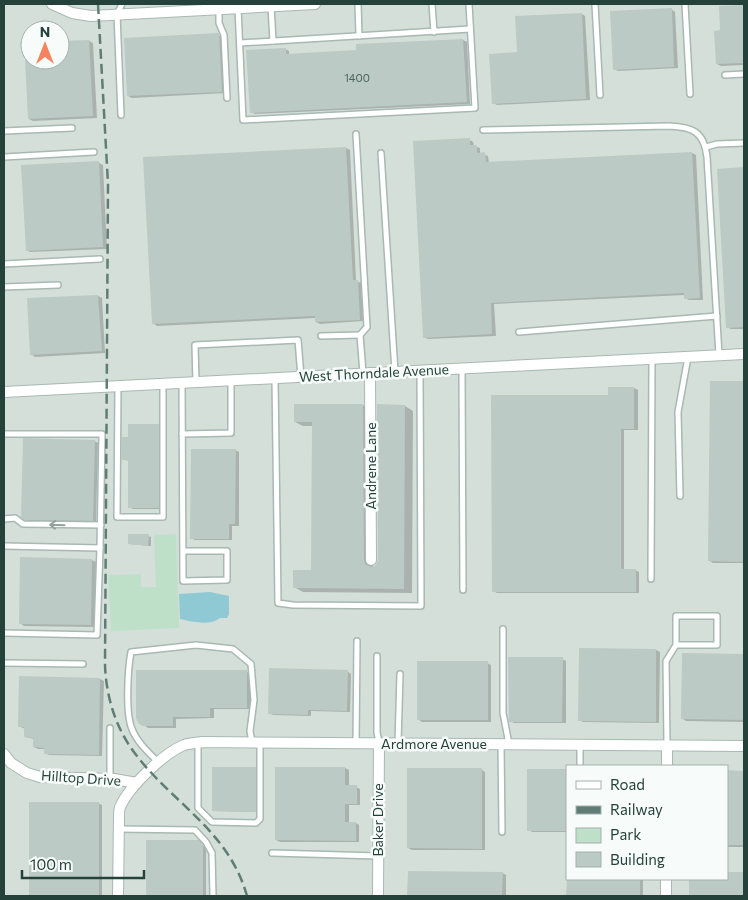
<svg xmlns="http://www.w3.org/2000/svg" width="748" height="900" viewBox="0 0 748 900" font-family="Commissioner,sans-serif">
  <rect width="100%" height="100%" fill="#e6efeb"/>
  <path fill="#d4dfda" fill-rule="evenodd" d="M4,4H744V896H4ZM30,30H60V60H30ZM567,766H727V879H567Z"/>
  <path fill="#bfe0c8" d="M176,534L179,628L111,631L108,575L141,574V587H156L154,535Z"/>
  <path fill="#8ec9d4" d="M210,592L229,596V614L227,618H220C210,626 193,622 180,619L179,594Z"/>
  <g fill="#0003">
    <path d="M744,6V65L721,66L717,64L721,32L720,8Z"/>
    <path d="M671,9L675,12L678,68L618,71L614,69Z"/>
    <path d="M582,14L585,16L590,100L497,105L493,103L518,54Z"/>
    <path d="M218,35L222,37L226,93L132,98L128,96Z"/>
    <path d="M463,40L467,42L470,104L255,114L251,112L285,49L289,51V55L358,52L357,45Z"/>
    <path d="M89,41L93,43L97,118L33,121L29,119L25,44H30V60H60V43Z"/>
    <path d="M470,140L473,142L474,146L480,148V154L488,156L489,163L692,153L696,155L703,300H689L685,298V295L494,304L496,336L428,339L424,337Z"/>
    <path d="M346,148L350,150L356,281L361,283L363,321L320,324L316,322V318L157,326L153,323Z"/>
    <path d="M99,163L103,165L107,249L30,252L27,250Z"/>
    <path d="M744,168V329H731L727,327L718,170Z"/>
    <path d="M98,296L102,298L105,353L35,357L31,354L28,300Z"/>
    <path d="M711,383H744V563H713L710,561Z"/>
    <path d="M634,388L638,390V430H624V570H635L639,572V593H497L493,591L609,396Z"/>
    <path d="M363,405L371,410L373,568L376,567L379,560L378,406H405L413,411L412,593L303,592L294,587L312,572L313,426H303L295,422Z"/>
    <path d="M158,425L162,427V509H133L129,507V461L123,459L129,438Z"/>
    <path d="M94,441L98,443L96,522L29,521L22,516Z"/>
    <path d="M235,450L239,452V526H232V540H195L191,538Z"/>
    <path d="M148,536L151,537V546L129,544Z"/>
    <path d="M92,560L96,562L94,627L24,626L20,623Z"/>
    <path d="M656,650L660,652L659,723L583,722L580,720Z"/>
    <path d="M683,654L744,655V722L686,721L683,719Z"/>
    <path d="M562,659L566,661V723H514L510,721Z"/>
    <path d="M487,663L491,665V722H422L418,719Z"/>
    <path d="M247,672L250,674L251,709H214V718L176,719V728H148L144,725Z"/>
    <path d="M348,672L351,674L350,712L311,711V716L273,715L269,713Z"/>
    <path d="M20,677L100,679L104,681L102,756L49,755L45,753V749H38L34,747V739L25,737V729L19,726Z"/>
    <path d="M345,768L349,770V787H356L360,789V805H349V823H356L359,825V842H280L276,840Z"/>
    <path d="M255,769H257V812L213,811Z"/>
    <path d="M482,770L485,772V850H412L408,848Z"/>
    <path d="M567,770V832H532L529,830Z"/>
    <rect x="727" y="772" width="17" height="75"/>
    <path d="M30,803H98L102,805V896H30Z"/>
    <path d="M198,842L206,848V896L147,895Z"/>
    <path d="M409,872L502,873L506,875V896H409Z"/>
    <path d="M727,874H744V896H690V879H727Z"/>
    <rect x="568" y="879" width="75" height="17"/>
  </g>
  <g fill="#bbcac4">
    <path d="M744,5V63L716,64L714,31L720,30L719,6Z"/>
    <path d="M672,8L674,67L613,70L610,11Z"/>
    <path d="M582,13L586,99L492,104L489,54L517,52L515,16Z"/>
    <path d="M219,33L222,92L127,96L124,38Z"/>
    <path d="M463,39L467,102L250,113L246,50L286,48V54L356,50V44Z"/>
    <path d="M89,40L93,116L28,119L25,60H60V41Z"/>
    <path d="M470,138V145H477V153L485,152L486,162L692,152L700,298L684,299V293L491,303L492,334L423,338L413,141Z"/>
    <path d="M346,147L353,280H358L360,320L315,322V316L152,324L143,157Z"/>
    <path d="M99,161L103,247L26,251L21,165Z"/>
    <path d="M744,167V327L726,328L717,169Z"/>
    <path d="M98,295L102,351L30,355L27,298Z"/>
    <path d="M710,381H744V562L708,561Z"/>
    <path d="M608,387H634V429H621V569H636V592H492L491,395H608Z"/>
    <path d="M294,404H363L364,560L365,564L371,567L375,566L378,560L377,404L405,405L404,589L293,588V570H311L312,422H294Z"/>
    <path d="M128,424H159V508H128V460H122V437H128Z"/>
    <path d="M23,438L95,440L93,521L24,520L21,517Z"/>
    <path d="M191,449H236L235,524H229V539H190Z"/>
    <path d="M128,534H149L148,546L128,544Z"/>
    <path d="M20,557L92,559L91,625L19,624Z"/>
    <path d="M579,648L656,649V722L578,721Z"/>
    <path d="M682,653L744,654V720L681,719Z"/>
    <path d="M508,657H563L562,722H509Z"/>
    <rect x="417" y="661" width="71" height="59"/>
    <path d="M269,668L348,670L347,711L308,710V715L268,714Z"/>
    <path d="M136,670H247V708H210V717H173V726H143L139,724L136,718Z"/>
    <path d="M19,676L100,678L99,755L44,754V748L33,747V738L24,737V727H18Z"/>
    <path d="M212,767H256V812L212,811Z"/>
    <path d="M275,767H345V785H357V804H345V822H356V841L275,840Z"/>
    <path d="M407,768H482V849L407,848Z"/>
    <rect x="527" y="769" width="40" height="62"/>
    <path d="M727,770L744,771V845H727Z"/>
    <rect x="29" y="802" width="70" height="94"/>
    <path d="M146,840H199L203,845V896H146Z"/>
    <path d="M408,871L503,872L502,896H407Z"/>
    <path d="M727,872H744V896H689V879H727Z"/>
    <path d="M567,879H640V896H566Z"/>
  </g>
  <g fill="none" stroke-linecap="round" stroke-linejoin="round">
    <defs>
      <g id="service">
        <path d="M358,4L359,36"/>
        <path d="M432,4L434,32"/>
        <path d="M595,4L600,95"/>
        <path d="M685,4L690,94"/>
        <path d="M271,6L273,41"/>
        <path d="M238,8L243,120L475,108L469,4"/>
        <path d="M219,9V23L224,35L227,98"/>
        <path d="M240,43L470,29"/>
        <path d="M725,75L744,74"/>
        <path d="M121,115L117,14L122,4"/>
        <path d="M483,130L669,126C692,127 704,131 707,157L719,355"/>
        <path d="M4,131L72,128"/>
        <path d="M356,134L367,327L360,335L363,373"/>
        <path d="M706,147L717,144L744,143"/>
        <path d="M381,153L395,372"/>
        <path d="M4,157L94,152"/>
        <path d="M4,264L100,259"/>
        <path d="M4,287L58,285"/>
        <path d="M519,332L717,316"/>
        <path d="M321,336L360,335"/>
        <path d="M462,369L463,590"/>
        <path d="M275,378L278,603L293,605L421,606L420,371"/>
        <path d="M182,382C182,449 183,515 183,581L227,580V551H183"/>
        <path d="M196,382L195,345L298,340L301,377"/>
        <path d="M118,386L117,517H163V383"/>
        <path d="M4,434H102L100,548L4,546"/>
        <path d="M182,434L231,433V380"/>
        <path d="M680,496L678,412L688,357"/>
        <path d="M4,519L15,518L23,524L101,525"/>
        <path d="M651,579L652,359"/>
        <path d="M503,629V713L509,744"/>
        <path d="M4,633L97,635L100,548"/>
        <path d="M377,656V732L379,743"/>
        <path d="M4,663L83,664"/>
        <path d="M110,728V779"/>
        <path d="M198,743V808L212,822L256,823L260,819V743"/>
        <path d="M356,743L357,641"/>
        <path d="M398,743L400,674"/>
        <path d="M501,744L502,832"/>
        <path d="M667,745L666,661L676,645V616H717V645H676"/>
        <path d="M158,762C148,752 137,742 132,729C125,713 128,668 131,652L196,645L233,649L251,664L254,700L250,731L252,742"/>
        <path d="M580,766V745"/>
        <path d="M119,829L195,830L206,842L212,853L213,896"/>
        <path d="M272,853L378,856"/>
      </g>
      <g id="minor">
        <path d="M52,4L72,13L91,16L315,4"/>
        <path d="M370,373L371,560"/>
        <path d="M4,392L744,354"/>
        <path d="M4,754L11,763L27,773L40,777L114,779L137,783"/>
        <path d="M667,766V746"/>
        <path d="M118,896L119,816C119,813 119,808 121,805C130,786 164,753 184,745C190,743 197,743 203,742L744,746"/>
        <path d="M378,896L379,743"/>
        <path d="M666,896V879"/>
      </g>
    </defs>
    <use href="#service" stroke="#a8b8b2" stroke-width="8"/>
    <use href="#minor" stroke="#a8b8b2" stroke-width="12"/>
    <use href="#service" stroke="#fff" stroke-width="5"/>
    <use href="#minor" stroke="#fff" stroke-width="10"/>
    <path stroke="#5f7d75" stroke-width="2.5" stroke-dasharray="10 5" stroke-linecap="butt" d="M98,4L108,184L105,665C106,694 114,723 131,748C168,801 228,828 247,896"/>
  </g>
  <defs><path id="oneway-shaft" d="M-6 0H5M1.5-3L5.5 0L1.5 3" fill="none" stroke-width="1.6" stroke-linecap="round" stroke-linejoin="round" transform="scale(1.25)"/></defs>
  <use stroke="#92a09c" href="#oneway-shaft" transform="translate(57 525) rotate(-178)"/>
  <g text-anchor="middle" stroke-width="5" stroke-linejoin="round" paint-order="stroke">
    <g font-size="11" fill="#4a645c">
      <text x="357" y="82">1400</text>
    </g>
    <g font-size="14" fill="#24423a" stroke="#f7fbf9">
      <text transform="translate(374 373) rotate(-3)" y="5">West Thorndale Avenue</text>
      <text transform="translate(371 466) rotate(-90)" y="5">Andrene Lane</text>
      <text x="434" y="749">Ardmore Avenue</text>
      <text transform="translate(81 778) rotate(4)" y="5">Hilltop Drive</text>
      <text transform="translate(378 820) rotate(-90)" y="5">Baker Drive</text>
    </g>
  </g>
  <rect width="748" height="900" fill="none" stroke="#24423a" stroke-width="10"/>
  <rect x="566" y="765" width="162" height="115" fill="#f7fbf9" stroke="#a3b1ad"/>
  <rect x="576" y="781" width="25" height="8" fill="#ffffff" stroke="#a3b1ad"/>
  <text x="610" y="790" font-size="15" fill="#24423a">Road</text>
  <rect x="576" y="806" width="25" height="8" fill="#5f7d75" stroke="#a3b1ad"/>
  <text x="610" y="815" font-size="15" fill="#24423a">Railway</text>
  <rect x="576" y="828" width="25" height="15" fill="#bfe0c8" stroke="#a3b1ad"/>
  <text x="610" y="840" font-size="15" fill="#24423a">Park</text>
  <rect x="576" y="852" width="25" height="15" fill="#bbcac4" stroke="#a3b1ad"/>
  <text x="610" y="865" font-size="15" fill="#24423a">Building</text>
  <g transform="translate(45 45)"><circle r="24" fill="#f7fbf9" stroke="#a3b1ad"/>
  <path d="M0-4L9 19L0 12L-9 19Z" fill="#f4845f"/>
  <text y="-8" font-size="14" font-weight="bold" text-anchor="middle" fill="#24423a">N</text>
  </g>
  <path d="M22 870v8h122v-8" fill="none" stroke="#24423a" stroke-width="2.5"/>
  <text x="30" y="870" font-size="15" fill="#24423a" stroke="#f7fbf9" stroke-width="4" paint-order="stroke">100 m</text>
</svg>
